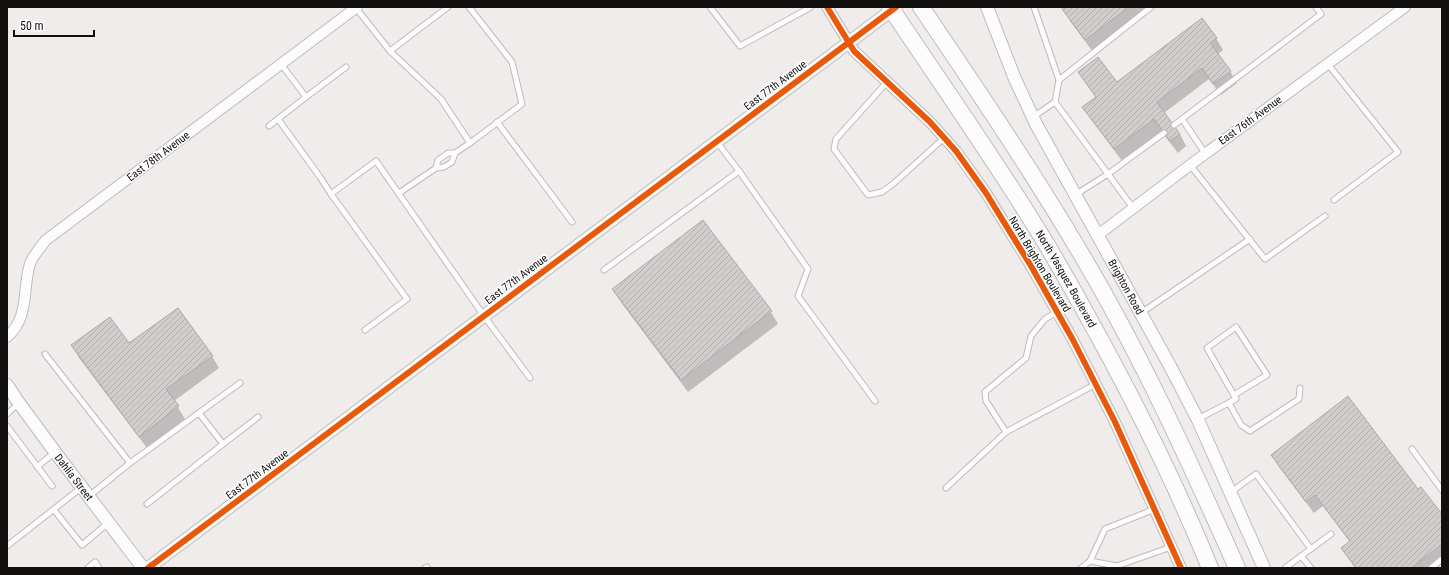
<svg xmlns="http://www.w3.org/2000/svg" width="1449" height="575" viewBox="0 0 1449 575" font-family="'Roboto Condensed',sans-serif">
  <defs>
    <pattern id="building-hatch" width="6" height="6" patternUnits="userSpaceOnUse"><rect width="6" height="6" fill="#d0cdcd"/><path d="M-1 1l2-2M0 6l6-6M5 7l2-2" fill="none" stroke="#b2afaf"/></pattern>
  </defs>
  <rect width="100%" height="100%" fill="#f0eceb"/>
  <g fill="#0003">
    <path d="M1066,7H1152L1093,52L1070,21L1063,9Z"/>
    <path d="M1216,38L1223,50L1217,55L1230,71L1237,83L1221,95L1209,79L1164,113L1180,134L1186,146L1178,153L1161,131L1122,161L1091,119L1084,107L1096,98L1079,73L1117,83Z"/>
    <path d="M613,289L771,312L778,324L688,392L620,301Z"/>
    <path d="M128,344L212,356L219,368L174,401L185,419L147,448L79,358L73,346Z"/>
    <path d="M1272,455L1418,490L1442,516V561L1433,568H1355L1342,548L1350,542L1323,506L1314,513L1279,467Z"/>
  </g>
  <g fill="url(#building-hatch)" stroke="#adaaab">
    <path d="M1064,7H1129L1085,40L1062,9Z"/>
    <path d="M1202,18L1217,38L1210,43L1231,71L1213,84L1202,68L1157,102L1180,134L1170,141L1154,119L1114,149L1082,107L1096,97L1078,72L1098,57L1117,82Z"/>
    <path d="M703,220L772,311L681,380L612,289Z"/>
    <path d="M178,308L213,356L166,389L179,406L139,437L71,345L110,317L129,343Z"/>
    <path d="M1348,396L1418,489L1421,487L1442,514V544L1411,568H1356L1341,548L1350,541L1315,495L1306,502L1271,455Z"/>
  </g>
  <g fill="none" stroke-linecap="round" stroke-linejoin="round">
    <defs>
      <g id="service">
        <path d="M710,7L740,46L811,7"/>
        <path d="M1034,7L1059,80"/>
        <path d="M356,8L390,51L441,99L470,143L522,104L512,62L469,7"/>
        <path d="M390,51L448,7"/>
        <path d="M1327,63L1398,152L1334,200"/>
        <path d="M281,64L306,97L346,67"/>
        <path d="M887,82L836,139L834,149L868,195L882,192L893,184L944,138"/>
        <path d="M1055,102L1108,174L1075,195"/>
        <path d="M1033,117L1055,102L1059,80L1151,7"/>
        <path d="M278,119L320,177L331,194L376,161L484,316L530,378"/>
        <path d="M497,122L572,222"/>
        <path d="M1174,125L1182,119"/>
        <path d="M269,126L306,97"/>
        <path d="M1205,153L1182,119L1321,14L1316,7"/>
        <path d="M1190,165L1265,259L1325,216"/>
        <path d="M436,168L438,160L448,153H455L470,143"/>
        <path d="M739,171L808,269L798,296L875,401"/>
        <path d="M399,193L436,168L444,167L452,162L455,153"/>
        <path d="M331,194L407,299L365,330"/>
        <path d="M1133,208L1108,174L1164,133"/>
        <path d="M604,270L739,171L717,142"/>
        <path d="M1141,313L1250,239"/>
        <path d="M45,354L130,463L89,496"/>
        <path d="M1229,403L1241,425L1250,431L1299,399L1300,388"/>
        <path d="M7,414L19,403"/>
        <path d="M1198,419L1236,399L1207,348L1236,327L1267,375L1234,395"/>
        <path d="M7,426L52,486"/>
        <path d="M1006,432L986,401L985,392L1026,358L1031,336L1045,319L1057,312"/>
        <path d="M223,444L258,417"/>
        <path d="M1412,449L1442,490"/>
        <path d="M130,463L240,383"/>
        <path d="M37,467L55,452"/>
        <path d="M946,488L1006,432L1096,384"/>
        <path d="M1231,492L1256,474L1311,549"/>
        <path d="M147,504L223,444L199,413"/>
        <path d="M1155,509L1105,529L1090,561L1117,566L1171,547"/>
        <path d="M54,510L82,545L108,523"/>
        <path d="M7,546L82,487"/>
        <path d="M1301,556L1311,568"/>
        <path d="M88,568L95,562L99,568"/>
        <path d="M425,568L427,567"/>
        <path d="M1081,568L1090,561"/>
        <path d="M1285,568L1331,534"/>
        <path d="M1431,568L1442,559"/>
      </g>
      <g id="minor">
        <path d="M827,7L854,51L930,122L956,151L986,193L1031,266L1073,340L1115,422L1181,568"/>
        <path d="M1098,235L1190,165L1405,7"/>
        <path d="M7,337C30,317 22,289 30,264C33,255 41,247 46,240L357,7"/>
      </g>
      <g id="tertiary">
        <path id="s1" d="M987,7L1015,79L1036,124L1170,366L1198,420L1264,568"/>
        <path id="s2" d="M7,385L19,403L55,452L143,568"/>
        <path d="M148,568L896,7"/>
      </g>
      <g id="trunk">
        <path id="s3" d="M890,7C938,79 988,150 1034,224C1057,260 1078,299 1099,337C1140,412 1178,489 1210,568"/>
        <path d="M921,7C976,88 1030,168 1080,252C1140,353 1189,460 1237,568"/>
      </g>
    </defs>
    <use href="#service" stroke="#bebbba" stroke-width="7"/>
    <use href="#minor" stroke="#bebbba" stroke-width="12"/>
    <use href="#tertiary" stroke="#bebbba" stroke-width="14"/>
    <use href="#trunk" stroke="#bebbba" stroke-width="18"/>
    <use href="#service" stroke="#fdfcfc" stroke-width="5"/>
    <use href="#minor" stroke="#fdfcfc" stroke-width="10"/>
    <use href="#tertiary" stroke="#fdfcfc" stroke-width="12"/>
    <use href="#trunk" stroke="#fdfcfc" stroke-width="16"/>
    <defs>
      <g id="cycleway">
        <path d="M827,7L854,51L930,122L956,151L986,193L1031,266L1073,340L1115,422L1181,568"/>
        <path d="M148,568L896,7"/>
      </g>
    </defs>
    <use href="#cycleway" stroke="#fff" stroke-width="8"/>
    <use href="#cycleway" stroke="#e8590c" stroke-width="6"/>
  </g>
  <g text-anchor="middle" stroke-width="3" stroke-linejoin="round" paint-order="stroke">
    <g font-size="11" fill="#12100f" stroke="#fff">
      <text transform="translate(775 85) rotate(-37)" y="4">East 77th Avenue</text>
      <text transform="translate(1250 120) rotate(-36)" y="4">East 76th Avenue</text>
      <text transform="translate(158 156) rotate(-37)" y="4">East 78th Avenue</text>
      <text transform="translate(1040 264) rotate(59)" y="4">North Brighton Boulevard</text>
      <text transform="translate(516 279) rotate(-37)" y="4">East 77th Avenue</text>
      <text dy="4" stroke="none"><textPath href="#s3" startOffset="324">North Vasquez Boulevard</textPath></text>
      <text dy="4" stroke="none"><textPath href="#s1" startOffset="313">Brighton Road</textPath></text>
      <text transform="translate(257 474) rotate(-37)" y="4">East 77th Avenue</text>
      <text dy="4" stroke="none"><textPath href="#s2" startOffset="114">Dahlia Street</textPath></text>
    </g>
  </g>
  <rect width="1449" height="575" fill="none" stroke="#12100f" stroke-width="16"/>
  <path d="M14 30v6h80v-6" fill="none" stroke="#12100f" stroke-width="2"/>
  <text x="20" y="30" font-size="12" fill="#12100f" stroke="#ffffff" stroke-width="3" paint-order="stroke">50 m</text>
</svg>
